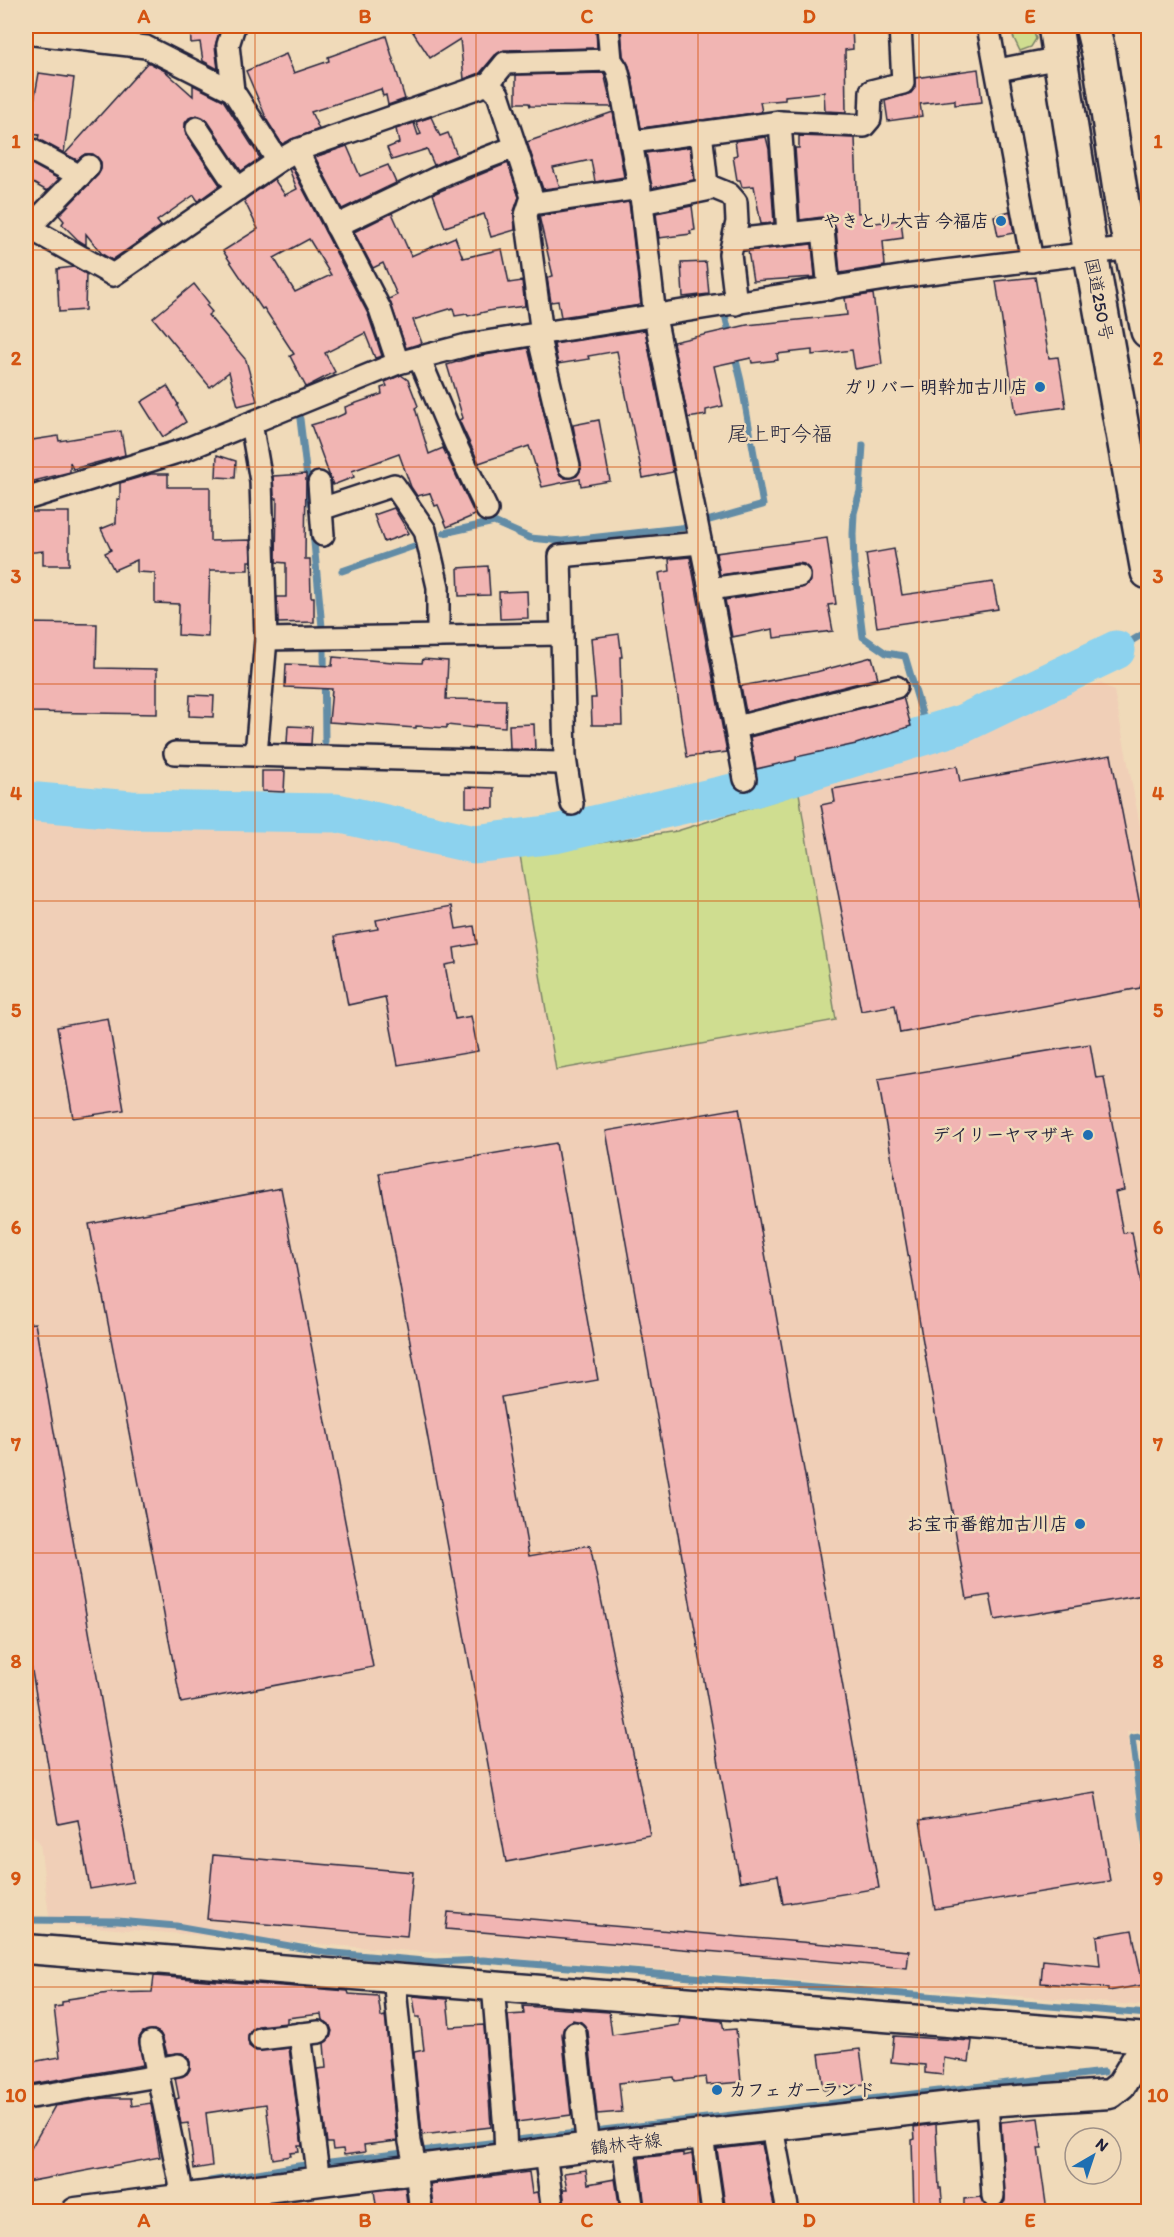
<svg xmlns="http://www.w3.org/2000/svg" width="1174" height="2237" viewBox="0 0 1174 2237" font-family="Itim,'Klee One',sans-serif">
  <rect width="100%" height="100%" fill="#f0dab9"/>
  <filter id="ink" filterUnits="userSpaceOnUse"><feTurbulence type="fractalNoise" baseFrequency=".0167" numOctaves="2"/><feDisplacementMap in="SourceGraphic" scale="12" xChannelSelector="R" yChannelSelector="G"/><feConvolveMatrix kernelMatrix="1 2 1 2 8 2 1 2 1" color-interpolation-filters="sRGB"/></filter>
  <g filter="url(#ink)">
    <path fill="#f0cfb7" d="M1100,683L1114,691L1148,867V1729L1127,1732L1148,1901V2006L50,1924L40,1843L26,1828V818L71,816L289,823L375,841L494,857L548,850L678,831L806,787L963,740L1010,717L1077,690Z"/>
    <g fill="#cfdd90" stroke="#788066" stroke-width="1.5">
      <path d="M1008,26H1032L1036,39L1031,47L1020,51Z"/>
      <path d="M799,793L836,1020L556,1070L520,855L677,831Z"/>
    </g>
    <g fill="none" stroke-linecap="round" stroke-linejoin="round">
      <g stroke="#628ca6" stroke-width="7">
        <path d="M725,315L730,336"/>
        <path d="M300,419L310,503"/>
        <path d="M863,445L860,491L854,513L853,534L854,564L863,637L886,653L905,656L928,734"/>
        <path d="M703,522L763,505L741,381L734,352"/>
        <path d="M313,532L322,627"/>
        <path d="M444,533L494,522L530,538L562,541L689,527"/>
        <path d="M342,571L417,545"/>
        <path d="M324,650L325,741"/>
        <path d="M1116,650L1148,631"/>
        <path d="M1148,1736L1132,1738L1148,1863"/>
        <path d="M26,1920L118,1921L176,1926L324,1952L435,1962L483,1960L1148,2014"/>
        <path d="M210,2181L298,2166L395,2154L1104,2072"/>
      </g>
      <path stroke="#8cd2ee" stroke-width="39" d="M26,801L131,810L337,813L474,844L555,834L750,789L962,724L1116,650"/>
    </g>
    <g fill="#f1b5b3" stroke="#22223b" stroke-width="1.5" fill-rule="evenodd">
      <path d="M190,26H221L215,46L218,69L203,61L200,42L191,43Z"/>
      <path d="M409,26H596L597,48L504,50L495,55L480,73L464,79L460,39L430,58Z"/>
      <path d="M621,26H852L853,49L845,50L846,112L825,111L824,92L785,96V100L760,102L762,112L641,128L632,78L629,66L623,56Z"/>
      <path d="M386,36L405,99L388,105L386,95L383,96L381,89L311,112L319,129L282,144L268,122L246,71L286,54L294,73L329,61L328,57Z"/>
      <path d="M148,62L165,71L193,96V85L223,100L260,158L241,171L207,120L197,115L189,118L185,123L186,135L220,185L198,201L194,195L157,221L161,226L112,260L102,254L86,234V245L78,240L62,224L64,221L59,215L98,175L101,169V162L93,154H85L77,160L65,154Z"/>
      <path d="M978,69L982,102L955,105V100L920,104L922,116L888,121L885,101L911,93L915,88V78Z"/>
      <path d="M39,73L74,78L64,153L38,139L39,135L28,134Z"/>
      <path d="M604,73L612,107L530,106L529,103H516V75Z"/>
      <path d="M613,112L624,177L595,182L591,160L553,168L560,187L543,189L527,142Z"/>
      <path d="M431,117L440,136L448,133L457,155L434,165L427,149L392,160L387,148L399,143L396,129L414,123L418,135L421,134L416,122Z"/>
      <path d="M799,136L855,138L858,213L865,212L866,224L901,220L903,238L883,241L885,266L840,273L836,229L833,222L822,217L800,220L795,148H799Z"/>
      <path d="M766,137L769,149L774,223L761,224L754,186L742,187L740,180H737L733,156L737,155L735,141Z"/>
      <path d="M347,146L360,176L388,165L396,183L342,209L315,157Z"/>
      <path d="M690,147L694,180L652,188L646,153Z"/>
      <path d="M26,161L59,179L47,191L26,179Z"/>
      <path d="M508,163L519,197L514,211L515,230L491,237L484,214L445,227L433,194Z"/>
      <path d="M292,168L368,314L382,356L375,358L365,333L325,353L335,372L306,387L290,356L294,354L264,308L262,309L223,251L258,229L244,200L274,179L285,195L297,189L289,169ZM309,239L331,275L295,292L274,258Z"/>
      <path d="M629,202L641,305L561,317L558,301L551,302L547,277L553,276L539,216Z"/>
      <path d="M692,206L695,230L690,231L691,234L659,238L656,213Z"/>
      <path d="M1010,211L1014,233L998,236L994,216Z"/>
      <path d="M392,213L411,256L455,237L463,258L502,249L509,283L522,281L525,306L493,310L468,316L467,314L455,316L453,308L413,320L422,343L406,348L389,299L397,295L383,263L373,268L354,232Z"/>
      <path d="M812,244L815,277L753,281L748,251Z"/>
      <path d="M706,262L709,294L683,297L681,263Z"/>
      <path d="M74,267L86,274L85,310L59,312L57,269Z"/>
      <path d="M1035,277L1049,358L1058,357L1066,407L1016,414L996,281Z"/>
      <path d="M194,284L209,303L206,305L212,312L208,315L246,360L257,401L238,406L229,372L210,387L153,318Z"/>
      <path d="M873,294L882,364L855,369L852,350L812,355V350L777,354L778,360L752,363L751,358L714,366L723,406L706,410V415L688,418L673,342L747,325L847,315L845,298Z"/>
      <path d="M645,330L673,472L643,478L617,351L588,356L589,359L558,364L554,344Z"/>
      <path d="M528,348L559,474L565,478H571L577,476L581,469L573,425L599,420L610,481L581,486L580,479L542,487L529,446L479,463L459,420L463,418L447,365L473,357Z"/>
      <path d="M401,375L408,380L418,406L415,408L429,454L443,448L475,515L447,527L438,505L435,506L430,493L417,496L411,487L399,454L352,471L354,477L333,485L311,425L335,418L346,413L345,407L382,394L381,388L387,386L385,382Z"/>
      <path d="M167,386L178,404L177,406L186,422L163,437L141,402Z"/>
      <path d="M121,431L125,455L73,469L70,462V472L30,482L26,441L58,436L59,441Z"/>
      <path d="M217,455L236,461L235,478L216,477Z"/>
      <path d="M151,474H168V487H210V541L250,540L251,561H248V570H210L208,637L178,635L179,604L155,603V573L137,572V560L114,570L105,553L111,550L101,529L116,523L117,499H120V483Z"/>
      <path d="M306,474L305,559H310L311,597H314V622L278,623L277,597H286V563L276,562L277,498H274L273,476Z"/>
      <path d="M394,508L409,533L384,542L374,515Z"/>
      <path d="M26,512H69V565H43V551L26,553Z"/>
      <path d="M827,538L836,604L828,605L833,631L774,638L773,629L732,637L725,600L801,588L811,581V574L804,564L798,563L720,575L716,553Z"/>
      <path d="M894,549L902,595L993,582L998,609L877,627L866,554Z"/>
      <path d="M690,557L727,752L687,757L659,573L670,571L669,559Z"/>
      <path d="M488,566L490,595L459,596L458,568Z"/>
      <path d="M527,591L528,618L500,619L499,592Z"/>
      <path d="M26,623L97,624L96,668L157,669V714L26,712Z"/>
      <path d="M619,634L622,657H620L622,725H592L591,698H596L591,638Z"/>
      <path d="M333,657L393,662L422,663L423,659L448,661L446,699L506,700L505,727L475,725V728L447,725V728L416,726V728L329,722L332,689L285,687L286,664L332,666Z"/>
      <path d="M872,657L878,678L746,712L741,686L816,672Z"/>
      <path d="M190,695L214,696L213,717L189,716Z"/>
      <path d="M903,697L911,726L856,744L796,757V760L756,769L750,737Z"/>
      <path d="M534,724L535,750L510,749L509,725Z"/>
      <path d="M288,726L312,727L311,744L287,743Z"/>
      <path d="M1111,755L1149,952V978L1142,981L1140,988L900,1033L895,1005L861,1011L821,805L835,802L833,789L957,766L960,782Z"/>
      <path d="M262,771H285L284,792L262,791Z"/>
      <path d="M466,787L494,788V808L466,807Z"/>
      <path d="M452,906L456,929L474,926L477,944L454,948L456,963L445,965L455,1019L471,1016L478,1051L398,1065L385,997L348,1005L335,936L378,929L376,920Z"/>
      <path d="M108,1018L124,1110L73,1118L57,1027Z"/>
      <path d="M1090,1044L1096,1078L1104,1077L1124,1190L1115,1192L1123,1233L1132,1232L1149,1329V1594L995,1620L990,1595L967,1599L878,1079Z"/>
      <path d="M739,1108L879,1888L783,1904L778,1875L740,1882L606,1131Z"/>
      <path d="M556,1143L598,1380L501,1397L529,1556L590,1545L650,1835L506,1862L379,1173Z"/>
      <path d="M281,1188L373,1667L181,1703L89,1224Z"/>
      <path d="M35,1323L133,1882L90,1889L78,1820L58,1824L26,1636V1324Z"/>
      <path d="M1095,1792L1110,1881L935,1909L920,1820Z"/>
      <path d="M213,1855L413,1872L407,1936L207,1919Z"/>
      <path d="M448,1912L801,1942L909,1951L907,1968L446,1929Z"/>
      <path d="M1132,1930L1143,1985L1108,1991V1988L1041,1983L1043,1960L1100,1966L1097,1936Z"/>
      <path d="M154,1976L348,1991L349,1994L378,1996L381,2017L385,2016L386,2023L397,2141L364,2145L365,2152L344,2155L343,2149L333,2150L332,2143H327L317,2069L326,2068L324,2043L330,2038L332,2031L329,2024L322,2020L321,2014L287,2018V2023L258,2026L252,2029L248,2035L249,2046L256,2051L289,2048L302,2146H298L299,2152L290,2153L291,2156L273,2159L266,2104L206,2113L212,2166L194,2169L188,2123L181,2124L176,2099L179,2098L175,2078L187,2074L190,2069V2062L187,2056L182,2053L167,2054L163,2039L160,2033L154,2030L143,2032L139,2039L143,2065L26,2085V2063L60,2057L54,2007L62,2006V2002L68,2001V1999L109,1993L152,1992Z"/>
      <path d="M413,1996L447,1999L450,2027L484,2025L491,2127L422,2135L414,2052L424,2050L420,2017H416Z"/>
      <path d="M523,2006L609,2012L612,2035L679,2025L680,2017L722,2021L724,2030L736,2029L741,2082L707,2085L706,2077L675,2081L674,2077L619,2083L622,2112L597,2114L588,2031L581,2022L573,2020L564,2027L562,2034L571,2115L517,2122L508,2015L524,2014Z"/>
      <path d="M894,2036L972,2041L969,2062L944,2058L943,2075L925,2073V2065L891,2062Z"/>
      <path d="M860,2049L865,2084L824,2090L819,2054Z"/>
      <path d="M105,2098H131L132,2106L151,2103L160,2157L26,2182V2157L55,2106Z"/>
      <path d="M1038,2118L1042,2148H1038L1047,2211H964V2199L980,2197L987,2207L993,2209L1001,2206L1005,2201L1001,2122Z"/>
      <path d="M936,2124L939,2188H941L943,2211H914L912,2140L915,2139L914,2127Z"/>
      <path d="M762,2144L775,2211H726L717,2149Z"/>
      <path d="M683,2153V2156L692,2154L700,2211H653L652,2207L645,2208L639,2158Z"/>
      <path d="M586,2170L588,2184L615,2179L619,2204L596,2209L595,2203L565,2206L563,2189H567L564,2173Z"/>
      <path d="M529,2172L532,2193L537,2192L540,2210L434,2211L430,2184Z"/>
      <path d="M405,2187L408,2211H377L374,2191Z"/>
    </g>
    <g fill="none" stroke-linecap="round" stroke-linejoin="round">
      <defs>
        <g id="street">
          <path d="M234,26L228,45L233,91L278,161"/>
          <path d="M608,26L611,60L617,69L620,81L642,203L655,317L710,589L745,779"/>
          <path d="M988,26L1032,261"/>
          <path d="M26,33L146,47L233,91"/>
          <path d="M998,70L1060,58"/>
          <path d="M488,84L498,94L532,197L526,215L542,334"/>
          <path d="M780,122L788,233"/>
          <path d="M197,128L238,189"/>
          <path d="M701,132L707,185L729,194L736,202L737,222L730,254L736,304"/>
          <path d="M632,142L780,122L864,126L870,119L871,91L903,83L900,26"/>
          <path d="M26,147L80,176"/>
          <path d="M297,150L380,309L398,363"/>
          <path d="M642,203L706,190L707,185"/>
          <path d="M530,204L640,188"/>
          <path d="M26,226L113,275L278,161L297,150L488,84L505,63L611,60"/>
          <path d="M336,226L449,172L515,147"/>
          <path d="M29,228L89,166"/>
          <path d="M734,240L823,230L829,289"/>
          <path d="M538,334L569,466"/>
          <path d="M419,358L455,443L487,510"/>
          <path d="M251,423L261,481L266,639L256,754"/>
          <path d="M319,483L323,535"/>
          <path d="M26,499L187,449L398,363L467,345L905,276L1148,246"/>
          <path d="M321,509L394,485L425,530L438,587V636"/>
          <path d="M710,589L799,576"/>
          <path d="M266,639L562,634"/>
          <path d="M737,727L896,687"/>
          <path d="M175,753L558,763L565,758L560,556L700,543"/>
          <path d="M565,758L572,804"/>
          <path d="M394,1977L410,2142L416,2170L421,2212"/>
          <path d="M493,1985L505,2130L506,2159"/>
          <path d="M575,2033L588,2148"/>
          <path d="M300,2034L319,2181"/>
          <path d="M260,2039L319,2032"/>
          <path d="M151,2042L180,2182L181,2198"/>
          <path d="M156,2069L178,2065"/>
          <path d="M26,2098L158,2076"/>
          <path d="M987,2102L993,2196"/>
          <path d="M772,2128L788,2212"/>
          <path d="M702,2136L713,2212"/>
          <path d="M623,2143L633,2212"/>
          <path d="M545,2153L553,2212"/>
        </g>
        <g id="secondary">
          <path d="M26,1949L1148,2038"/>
          <path d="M76,2212L623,2143L987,2102L1110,2094L1121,2085L1148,2040"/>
        </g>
        <g id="highway">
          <path d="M1055,26L1091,255L1148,572"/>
          <path d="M1092,26L1099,54L1122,203L1148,331"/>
        </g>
      </defs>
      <use href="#street" stroke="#22223b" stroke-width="26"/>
      <use href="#secondary" stroke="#22223b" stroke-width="33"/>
      <use href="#highway" stroke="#22223b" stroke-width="38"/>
      <use href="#street" stroke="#f0dab9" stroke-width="21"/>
      <use href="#secondary" stroke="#f0dab9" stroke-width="28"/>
      <use href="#highway" stroke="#f0dab9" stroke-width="33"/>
    </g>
  </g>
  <path fill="none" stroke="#d45411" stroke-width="1.5" stroke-opacity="0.55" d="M255,26V2212M476,26V2212M698,26V2212M919,26V2212M26,250H1148M26,467H1148M26,684H1148M26,901H1148M26,1118H1148M26,1336H1148M26,1553H1148M26,1770H1148M26,1987H1148"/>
  <g fill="#1f6fb2" stroke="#f0dab9" stroke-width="2">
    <circle cx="1001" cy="221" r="6"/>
    <circle cx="1040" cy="387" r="6"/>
    <circle cx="1088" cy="1135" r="6"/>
    <circle cx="1080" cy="1524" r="6"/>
    <circle cx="717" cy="2090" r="6"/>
  </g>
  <g text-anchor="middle" stroke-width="5" stroke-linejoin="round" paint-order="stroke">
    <g font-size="18" font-weight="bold" fill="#22223b" stroke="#f0dab9" text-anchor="end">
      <text x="989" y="227">やきとり大吉 今福店</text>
      <text x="1028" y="393">ガリバー 明幹加古川店</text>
      <text x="1076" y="1141">デイリーヤマザキ</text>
      <text x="1068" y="1530">お宝市番館加古川店</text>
      <text x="729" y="2096" text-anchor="start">カフェ ガーランド</text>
    </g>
    <g font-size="18" fill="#22223b" stroke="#f0dab9">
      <text transform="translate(1099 299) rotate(79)" y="6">国道250号</text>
      <text transform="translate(626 2144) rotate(-7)" y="6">鶴林寺線</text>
    </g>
    <g font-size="21" fill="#22223b" stroke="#f0dab9">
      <text x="780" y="441">尾上町今福</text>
    </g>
  </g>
  <rect width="1174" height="2237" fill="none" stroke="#f0dab9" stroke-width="66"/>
  <g transform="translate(1093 2156) rotate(39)"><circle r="28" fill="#f0dab9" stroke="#9e9087" stroke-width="1.5"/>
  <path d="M0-4.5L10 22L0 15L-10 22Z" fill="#1f6fb2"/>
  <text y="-9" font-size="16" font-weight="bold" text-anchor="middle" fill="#22223b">N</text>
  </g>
  <rect x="33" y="33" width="1108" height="2171" fill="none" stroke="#d45411" stroke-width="2"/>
  <g font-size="20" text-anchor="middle" font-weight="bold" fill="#d45411">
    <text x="144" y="23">A</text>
    <text x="365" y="23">B</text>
    <text x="587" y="23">C</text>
    <text x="809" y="23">D</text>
    <text x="1030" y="23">E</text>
    <text x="16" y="148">1</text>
    <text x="1158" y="148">1</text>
    <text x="16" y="365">2</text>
    <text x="1158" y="365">2</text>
    <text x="16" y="583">3</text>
    <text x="1158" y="583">3</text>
    <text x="16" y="800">4</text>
    <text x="1158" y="800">4</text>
    <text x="16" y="1017">5</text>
    <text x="1158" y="1017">5</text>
    <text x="16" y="1234">6</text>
    <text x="1158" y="1234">6</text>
    <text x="16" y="1451">7</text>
    <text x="1158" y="1451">7</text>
    <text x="16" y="1668">8</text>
    <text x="1158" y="1668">8</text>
    <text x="16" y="1885">9</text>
    <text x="1158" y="1885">9</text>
    <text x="16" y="2102">10</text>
    <text x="1158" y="2102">10</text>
    <text x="144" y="2227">A</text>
    <text x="365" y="2227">B</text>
    <text x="587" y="2227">C</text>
    <text x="809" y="2227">D</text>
    <text x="1030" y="2227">E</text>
  </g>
</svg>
